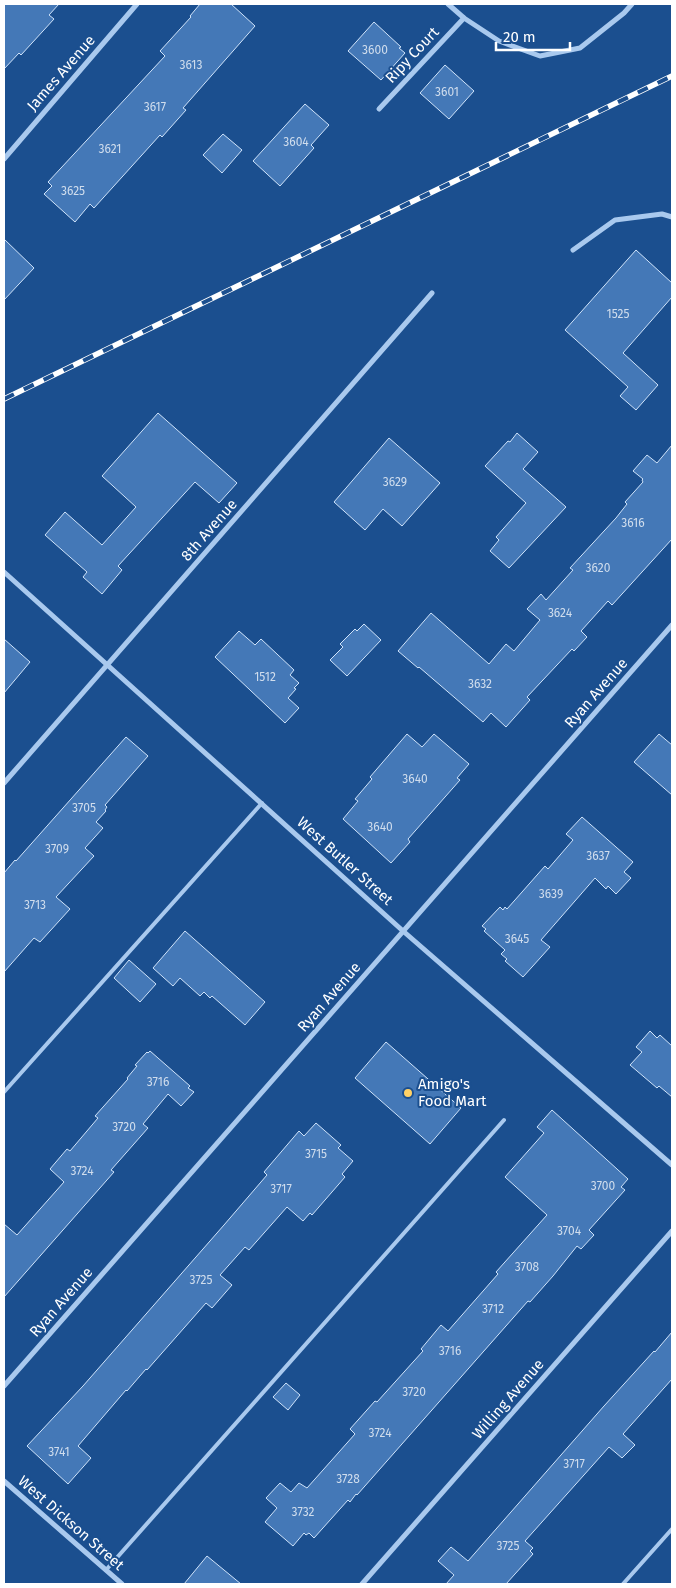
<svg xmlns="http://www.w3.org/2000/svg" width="676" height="1588" viewBox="0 0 676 1588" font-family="'Fira Sans',sans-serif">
  <rect width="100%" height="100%" fill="#1b4f8f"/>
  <g fill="#4478b7" stroke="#cfe3fa">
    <path d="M4,4H59L49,15L54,19L21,55L19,53L4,69Z"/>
    <path d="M200,4H231L255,26L183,108L186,110L162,137L160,135L94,208L90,204L75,222L44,194L52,186L48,182L165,56L160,51L191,17L190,16Z"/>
    <path d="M374,22L401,47L399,48L405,53L381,80L348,51Z"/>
    <path d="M445,65L474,91L449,119L420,93Z"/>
    <path d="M305,104L329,125L311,145L314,148L280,186L253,161Z"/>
    <path d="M223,134L242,150L222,173L203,155Z"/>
    <path d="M4,239L34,268L4,300Z"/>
    <path d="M636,250L672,283V297L623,353L658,385L636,410L620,396L628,387L565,330Z"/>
    <path d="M158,413L237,483L219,503L195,482L118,566L122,570L102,594L83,577L87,572L45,535L65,512L102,545L136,507L102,476Z"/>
    <path d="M517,433L538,452L523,469L566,507L509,568L490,551L499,540L496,537L526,503L485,466L508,441L510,442Z"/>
    <path d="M389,438L440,483L402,526L383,509L365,530L334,502Z"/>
    <path d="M672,445V539L612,605L608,601L581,631L587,637L574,651L572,649L527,697L530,700L506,727L491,713L483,722L419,667L418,668L398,651L431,613L489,664L506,644L514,651L540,620L527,609L541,594L546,600L573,570L570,568L616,518L627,504L625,502L643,482L642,480L643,479L633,471L647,455L657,463Z"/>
    <path d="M364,624L381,640L347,676L330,660L343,647L340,644L355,629L357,631Z"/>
    <path d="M239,631L255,645L261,639L294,670L290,675L299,683L294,688L296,689L288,698L299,708L285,723L215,657Z"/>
    <path d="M4,639L30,662L4,693Z"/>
    <path d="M407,734L422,747L434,734L469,764L457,778L460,780L408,839L410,842L391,863L343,819L358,801L355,799L372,779L370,777Z"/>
    <path d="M659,734L672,745V795L634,762Z"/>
    <path d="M126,737L148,756L105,805L107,807L105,810L106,811L96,822L103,828L85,848L94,856L56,897L70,909L40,942L34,938L4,972V873L15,860L16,861Z"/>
    <path d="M582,817L633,862L624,872L631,878L616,894L608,886L606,889L595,878L541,940L550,947L523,977L505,961L507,959L501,954L505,950L484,931L486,929L482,926L500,907L503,910L505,907L507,909L545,866L548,869L573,840L566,834Z"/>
    <path d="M185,931L265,1002L245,1025L212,996L210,998L204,992L200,996L180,978L173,986L153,968Z"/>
    <path d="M129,960L156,984L140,1002L114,978Z"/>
    <path d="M650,1031L657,1038L660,1035L672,1046V1097L659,1086L657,1088L630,1065L642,1052L636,1047Z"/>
    <path d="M386,1042L461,1108L430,1144L355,1078Z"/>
    <path d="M150,1051L190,1086L188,1088L194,1092L181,1106L168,1094L143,1124L148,1128L111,1170L114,1172L4,1297V1224L17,1235L64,1182L50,1169L67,1149L70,1151L98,1118L95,1116L128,1079L127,1078L137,1066L135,1065L147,1052L148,1053Z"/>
    <path d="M552,1110L628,1179L621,1187L625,1190L589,1230L594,1235L581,1249L577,1246L553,1276L530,1302L528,1301L357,1495L356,1494L350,1502L348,1500L314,1538L309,1533L306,1535L304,1533L293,1546L265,1522L277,1508L266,1498L280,1483L291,1492L299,1483L307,1488L355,1434L350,1429L375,1401L377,1402L423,1351L421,1349L441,1325L448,1331L498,1274L496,1272L547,1215L505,1177L544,1133L537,1127Z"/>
    <path d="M316,1123L341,1145L338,1148L353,1161L342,1174L345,1177L312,1215L310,1213L303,1221L287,1207L249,1250L245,1247L220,1275L232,1285L212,1308L206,1303L147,1370L146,1369L127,1391L126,1390L78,1446L91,1458L68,1484L27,1446L83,1386L224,1225L267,1175L264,1172L299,1131L304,1136Z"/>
    <path d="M672,1332V1379L623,1434L635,1445L622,1458L609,1447L525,1541L533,1548L530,1551L533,1554L506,1584H446L454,1575L438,1561L451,1547L468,1561L604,1406L654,1351L655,1352Z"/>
    <path d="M286,1383L300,1395L288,1410L273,1397Z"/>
    <path d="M207,1556L241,1584H184Z"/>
  </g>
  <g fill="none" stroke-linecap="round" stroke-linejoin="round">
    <g stroke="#a9c9ee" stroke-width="4">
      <path d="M4,1092L262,803"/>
      <path d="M106,1570L504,1120"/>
      <path d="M623,1584L672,1529"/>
    </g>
    <g stroke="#a9c9ee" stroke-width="5">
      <path d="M448,4L464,18L499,41L540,56L580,48L624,13L632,4"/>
      <path d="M379,109L464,18"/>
      <path d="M4,159L137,4"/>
      <path d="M573,250L615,220L662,214L672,217"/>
      <path d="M4,572L403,931L672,1165"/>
      <path d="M4,783L432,293"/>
      <path d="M4,1386L672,625"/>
      <path d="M4,1481L122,1584"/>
      <path d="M362,1584L672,1231"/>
    </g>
    <defs>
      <path id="rail" d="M4,399L672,76"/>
    </defs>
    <use href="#rail" stroke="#fff" stroke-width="5.5"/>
    <use href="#rail" stroke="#1b4f8f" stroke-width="4" stroke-dasharray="11" stroke-linecap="butt"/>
  </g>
  <circle fill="#ffd166" stroke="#1b4f8f" stroke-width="2" cx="408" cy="1093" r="5"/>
  <g text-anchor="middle" stroke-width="4" stroke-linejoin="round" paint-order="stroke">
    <g font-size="12" fill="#d0dded">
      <text x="375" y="54">3600</text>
      <text x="191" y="69">3613</text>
      <text x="447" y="96">3601</text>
      <text x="155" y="111">3617</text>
      <text x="296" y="146">3604</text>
      <text x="110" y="153">3621</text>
      <text x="73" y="195">3625</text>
      <text x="618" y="318">1525</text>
      <text x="395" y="486">3629</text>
      <text x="633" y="527">3616</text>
      <text x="598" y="572">3620</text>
      <text x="560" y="617">3624</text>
      <text x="265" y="681">1512</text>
      <text x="480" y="688">3632</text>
      <text x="415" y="783">3640</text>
      <text x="84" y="812">3705</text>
      <text x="380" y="831">3640</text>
      <text x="57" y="853">3709</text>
      <text x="598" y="860">3637</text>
      <text x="551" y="898">3639</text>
      <text x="35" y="909">3713</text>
      <text x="517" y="943">3645</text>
      <text x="158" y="1086">3716</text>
      <text x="124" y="1131">3720</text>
      <text x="316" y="1158">3715</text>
      <text x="82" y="1175">3724</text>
      <text x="603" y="1190">3700</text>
      <text x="281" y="1193">3717</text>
      <text x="569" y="1235">3704</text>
      <text x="527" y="1271">3708</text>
      <text x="201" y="1284">3725</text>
      <text x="493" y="1313">3712</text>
      <text x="450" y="1355">3716</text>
      <text x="414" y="1396">3720</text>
      <text x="380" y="1437">3724</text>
      <text x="59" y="1456">3741</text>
      <text x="574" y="1468">3717</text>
      <text x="348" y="1483">3728</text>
      <text x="303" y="1516">3732</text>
      <text x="508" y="1550">3725</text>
    </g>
    <g font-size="15" fill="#fff" stroke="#1b4f8f">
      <text transform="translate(412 55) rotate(-47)" y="5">Ripy Court</text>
      <text transform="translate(61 73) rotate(-49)" y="5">James Avenue</text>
      <text transform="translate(209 530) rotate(-49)" y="5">8th Avenue</text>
      <text transform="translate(596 693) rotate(-49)" y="5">Ryan Avenue</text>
      <text transform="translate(345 861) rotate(42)" y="5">West Butler Street</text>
      <text transform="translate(329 997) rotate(-49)" y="5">Ryan Avenue</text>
      <text transform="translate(61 1302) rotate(-49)" y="5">Ryan Avenue</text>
      <text transform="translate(508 1399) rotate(-49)" y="5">Willing Avenue</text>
      <text transform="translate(71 1523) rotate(41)" y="5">West Dickson Street</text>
    </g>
    <g font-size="15" fill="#fff" stroke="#1b4f8f" text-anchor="start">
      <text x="418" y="1089">Amigo's<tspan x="418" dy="17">Food Mart</tspan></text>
    </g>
  </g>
  <rect width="676" height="1588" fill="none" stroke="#ffffff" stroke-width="10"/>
  <path d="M496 42v8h74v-8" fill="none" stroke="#ffffff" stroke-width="2.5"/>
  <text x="503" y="42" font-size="15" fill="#ffffff" stroke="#1b4f8f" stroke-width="4" paint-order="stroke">20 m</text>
</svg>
